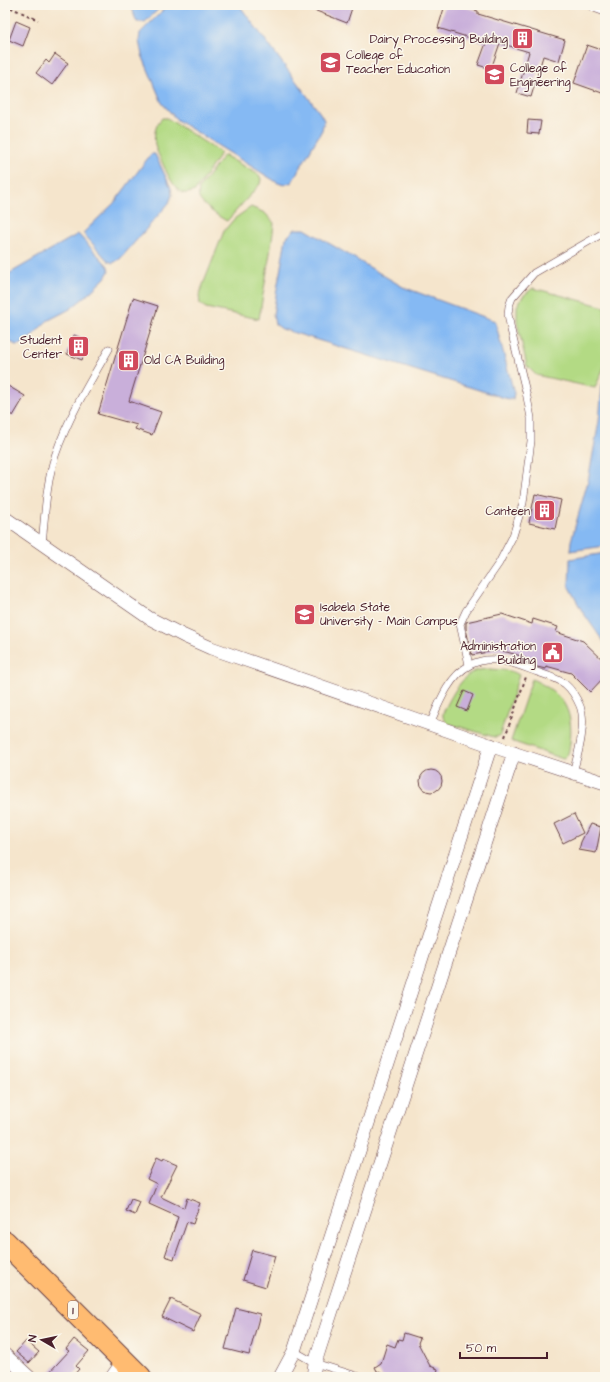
<svg xmlns="http://www.w3.org/2000/svg" width="610" height="1382" viewBox="0 0 610 1382" font-family="'Architects Daughter',sans-serif">
  <rect width="100%" height="100%" fill="#fbf7ec"/>
  <filter id="ink" filterUnits="userSpaceOnUse"><feTurbulence type="fractalNoise" baseFrequency=".025" numOctaves="2"/><feDisplacementMap in="SourceGraphic" scale="8" xChannelSelector="R" yChannelSelector="G"/><feConvolveMatrix kernelMatrix="1 2 1 2 8 2 1 2 1" color-interpolation-filters="sRGB"/></filter>
  <filter id="wash" filterUnits="userSpaceOnUse"><feTurbulence type="fractalNoise" baseFrequency=".012" numOctaves="4" result="noise"/><feDisplacementMap in="SourceGraphic" scale="16" xChannelSelector="R" yChannelSelector="G"/><feGaussianBlur stdDeviation="0.9" result="paint"/><feColorMatrix in="noise" values="0 0 0 0 0 0 0 0 0 0 0 0 0 0 0 0 0 1.4 0 .05"/><feComposite in="paint" operator="in"/></filter>
  <g filter="url(#wash)">
    <rect width="100%" height="100%" fill="#f5e5cc"/>
    <g fill="#b3da84" stroke="#7e7c58">
      <path d="M162,118H167L221,153L195,191C191,192 187,194 183,193C172,189 161,159 156,149C153,139 154,126 162,118Z"/>
      <path d="M224,155L259,175L261,179L260,184L227,221C220,218 201,204 199,198C198,195 199,191 199,188Z"/>
      <path d="M251,207L265,213L274,223L272,241L259,319L206,308L200,304L199,295L224,231L234,219Z"/>
      <path d="M533,288L605,307V365L595,388L536,375L527,366L517,322V306L523,296Z"/>
      <path d="M490,669C499,670 511,669 519,675L500,735L497,737H494L447,723L443,717V713C450,699 458,682 471,673C476,670 484,669 490,669Z"/>
      <path d="M532,679C562,693 574,708 570,743C569,749 569,757 563,759L511,741Z"/>
    </g>
    <g fill="#85b9f3" stroke="#686c8f">
      <path d="M132,5H163L145,22H137L134,15Z"/>
      <path d="M168,5H239L320,113L324,120L322,130L292,182L284,185L278,183L177,120L162,103L142,55L139,41L140,33Z"/>
      <path d="M151,154H155L171,188L172,195L169,203L120,259L113,263L108,261L83,233L114,203Z"/>
      <path d="M295,229H305L403,287L495,321L514,393L513,399H508L282,329L275,324L273,315L276,295L286,238Z"/>
      <path d="M78,234L108,266L109,271L105,278L85,297L70,309L47,321L25,343L16,345L5,339V276Z"/>
      <path d="M605,378V546L570,551L571,541L588,481L599,421L602,386Z"/>
      <path d="M605,553V644L582,611L569,587L570,559Z"/>
    </g>
    <g id="blocks">
      <g fill="#c9afda">
        <path d="M301,5H353L347,23Z"/>
        <path d="M445,5H458L478,11V14L565,40L559,61L543,56L531,97L517,93L529,52L500,43L491,69L478,65L486,43L438,28Z"/>
        <path d="M16,21L30,27L23,46L9,40Z"/>
        <path d="M587,45L605,51V94L574,83Z"/>
        <path d="M55,54L68,63L52,85L36,73L46,60L49,63Z"/>
        <path d="M528,120L541,121L539,134L527,133Z"/>
        <path d="M133,298L158,306L129,401L161,412L152,435L135,429L137,425L98,414Z"/>
        <path d="M74,335L89,341L82,360L67,354Z"/>
        <path d="M8,386L25,396L13,416L5,411V391Z"/>
        <path d="M535,494L561,500L555,529L529,523Z"/>
        <path d="M502,614L532,624L533,619L558,627L556,632L583,641L605,662V676L590,692L571,673L546,666V669L537,667L523,661L525,657L499,650L472,655L466,629V622Z"/>
        <path d="M464,691L473,695L467,711L457,707Z"/>
        <circle cx="431" cy="781" r="11"/>
        <path d="M574,814L583,833L563,843L554,824Z"/>
        <path d="M590,824L601,827L596,853L579,850L581,842Z"/>
        <path d="M156,1158L162,1161L163,1159L177,1165L161,1197L184,1208L187,1198L200,1203L193,1224L187,1222L174,1259L165,1256L178,1217L149,1204L157,1184L147,1179Z"/>
        <path d="M131,1199L140,1202L135,1215L126,1211Z"/>
        <path d="M252,1250L275,1256L266,1287L243,1280Z"/>
        <path d="M171,1299L201,1314L193,1332L162,1317Z"/>
        <path d="M236,1308L260,1314L249,1355L225,1349Z"/>
        <path d="M404,1333L420,1338L418,1343L430,1366L438,1369L436,1377H382L381,1373L377,1371L375,1367L381,1363L387,1344L395,1347L398,1339L402,1340Z"/>
        <path d="M74,1339L89,1351L76,1366L79,1369L72,1377H45L69,1351L66,1349Z"/>
        <path d="M26,1341L39,1352L29,1363L16,1352Z"/>
      </g>
    </g>
  </g>
  <g filter="url(#ink)">
    <use href="#blocks" fill-opacity="0" stroke="#643d43" stroke-width="1"/>
    <g fill="none" stroke-linecap="round" stroke-linejoin="round">
      <defs>
        <g id="lane">
          <path d="M42,544C45,515 46,484 55,456C68,418 89,383 109,349"/>
          <path d="M469,665L460,624L466,611L499,563L513,536L523,503L531,441V418L526,392L511,330L508,314L509,306L512,298L534,273L605,232"/>
          <path d="M430,724C439,703 449,676 470,665C492,653 516,664 537,672C546,675 557,678 565,684C571,689 577,699 580,706C587,723 578,755 573,772"/>
          <path d="M294,1351L315,1363L360,1377"/>
          <path d="M375,1377L377,1376"/>
        </g>
        <g id="street">
          <path d="M594,5L605,9"/>
          <path d="M5,518L149,618L184,636L211,648L501,749L605,783"/>
          <path d="M5,1355L29,1377"/>
          <path d="M112,1377L124,1360"/>
          <path d="M280,1377L294,1351L491,745"/>
          <path d="M313,1377L315,1363L320,1347L514,753"/>
        </g>
        <path id="highway" d="M5,1242L140,1377"/>
      </defs>
      <use href="#lane" stroke="#643d43" stroke-width="8"/>
      <use href="#street" stroke="#643d43" stroke-width="14"/>
      <use href="#highway" stroke="#643d43" stroke-width="24"/>
      <g stroke="#643d43" stroke-width="2" stroke-dasharray="3 3" stroke-linecap="butt">
        <path d="M5,5L38,20"/>
        <path d="M505,737L526,677"/>
      </g>
      <use href="#lane" stroke="#fff" stroke-width="7"/>
      <use href="#street" stroke="#fff" stroke-width="13"/>
      <use href="#highway" stroke="#ffbb71" stroke-width="22"/>
    </g>
  </g>
  <defs>
    <symbol id="building-square" viewBox="-11 -11 22 22"><rect x="-9" y="-9" width="18" height="18" rx="4" fill="#d1495b" stroke="#fbf7ec"/><path d="M-4-6H4V6H1V3H-1V6H-4ZM-2.5-4.3h1.7v1.8h-1.7ZM.8-4.3h1.7v1.8H.8ZM-2.5-1h1.7V.8h-1.7ZM.8-1h1.7V.8H.8Z" fill="#fff"/></symbol>
    <symbol id="university-square" viewBox="-11 -11 22 22"><rect x="-9" y="-9" width="18" height="18" rx="4" fill="#d1495b" stroke="#fbf7ec"/><path d="M0-5L7-2L0 1L-7-2ZM-4 1L0 2.5L4 1V4Q0 6-4 4Z" fill="#fff"/></symbol>
    <symbol id="civic-square" viewBox="-11 -11 22 22"><rect x="-9" y="-9" width="18" height="18" rx="4" fill="#d1495b" stroke="#fbf7ec"/><path d="M-.6-6.5H3V-4.5H.6V-3L4-1V1h2V6H-6V1h2V-1L-.6-3ZM-1.2 2.5V6h2.4V2.5Z" fill="#fff"/></symbol>
  </defs>
  <g fill-rule="evenodd">
    <use href="#building-square" x="510" y="26" width="25" height="25"/>
    <use href="#university-square" x="318" y="50" width="25" height="25"/>
    <use href="#university-square" x="482" y="62" width="25" height="25"/>
    <use href="#building-square" x="66" y="334" width="25" height="25"/>
    <use href="#building-square" x="116" y="348" width="25" height="25"/>
    <use href="#building-square" x="532" y="498" width="25" height="25"/>
    <use href="#university-square" x="292" y="602" width="25" height="25"/>
    <use href="#civic-square" x="540" y="640" width="25" height="25"/>
  </g>
  <g text-anchor="middle" stroke-width="3" stroke-linejoin="round" paint-order="stroke">
    <rect fill="#fbf7ec" stroke="#7f6065" stroke-width="1" x="68" y="1301" width="10" height="18" rx="3"/>
    <g font-size="11" font-weight="bold" fill="#4a1f2b">
      <text x="73" y="1314">1</text>
    </g>
    <g font-size="12" fill="#4a1f2b" stroke="#fbf7ec" text-anchor="end">
      <text x="508" y="43">Dairy Processing Building</text>
      <text x="346" y="59" text-anchor="start">College of<tspan x="346" dy="14">Teacher Education</tspan></text>
      <text x="510" y="72" text-anchor="start">College of<tspan x="510" dy="14">Engineering</tspan></text>
      <text x="62" y="344">Student<tspan x="62" dy="14">Center</tspan></text>
      <text x="144" y="364" text-anchor="start">Old CA Building</text>
      <text x="530" y="515">Canteen</text>
      <text x="320" y="611" text-anchor="start">Isabela State<tspan x="320" dy="14">University - Main Campus</tspan></text>
      <text x="536" y="650">Administration<tspan x="536" dy="14">Building</tspan></text>
    </g>
  </g>
  <rect width="610" height="1382" fill="none" stroke="#fbf7ec" stroke-width="20"/>
  <g transform="translate(42 1340) rotate(279)" stroke="#fbf7ec" stroke-width="3" paint-order="stroke">
  <path d="M0-3L7 15L0 10L-7 15Z" fill="#4a1f2b"/>
  <text y="-6" font-size="11" font-weight="bold" text-anchor="middle" fill="#4a1f2b">N</text>
  </g>
  <path d="M460 1352v6h87v-6" fill="none" stroke="#4a1f2b" stroke-width="2"/>
  <text x="466" y="1352" font-size="12" fill="#4a1f2b" stroke="#fbf7ec" stroke-width="3" paint-order="stroke">50 m</text>
</svg>
